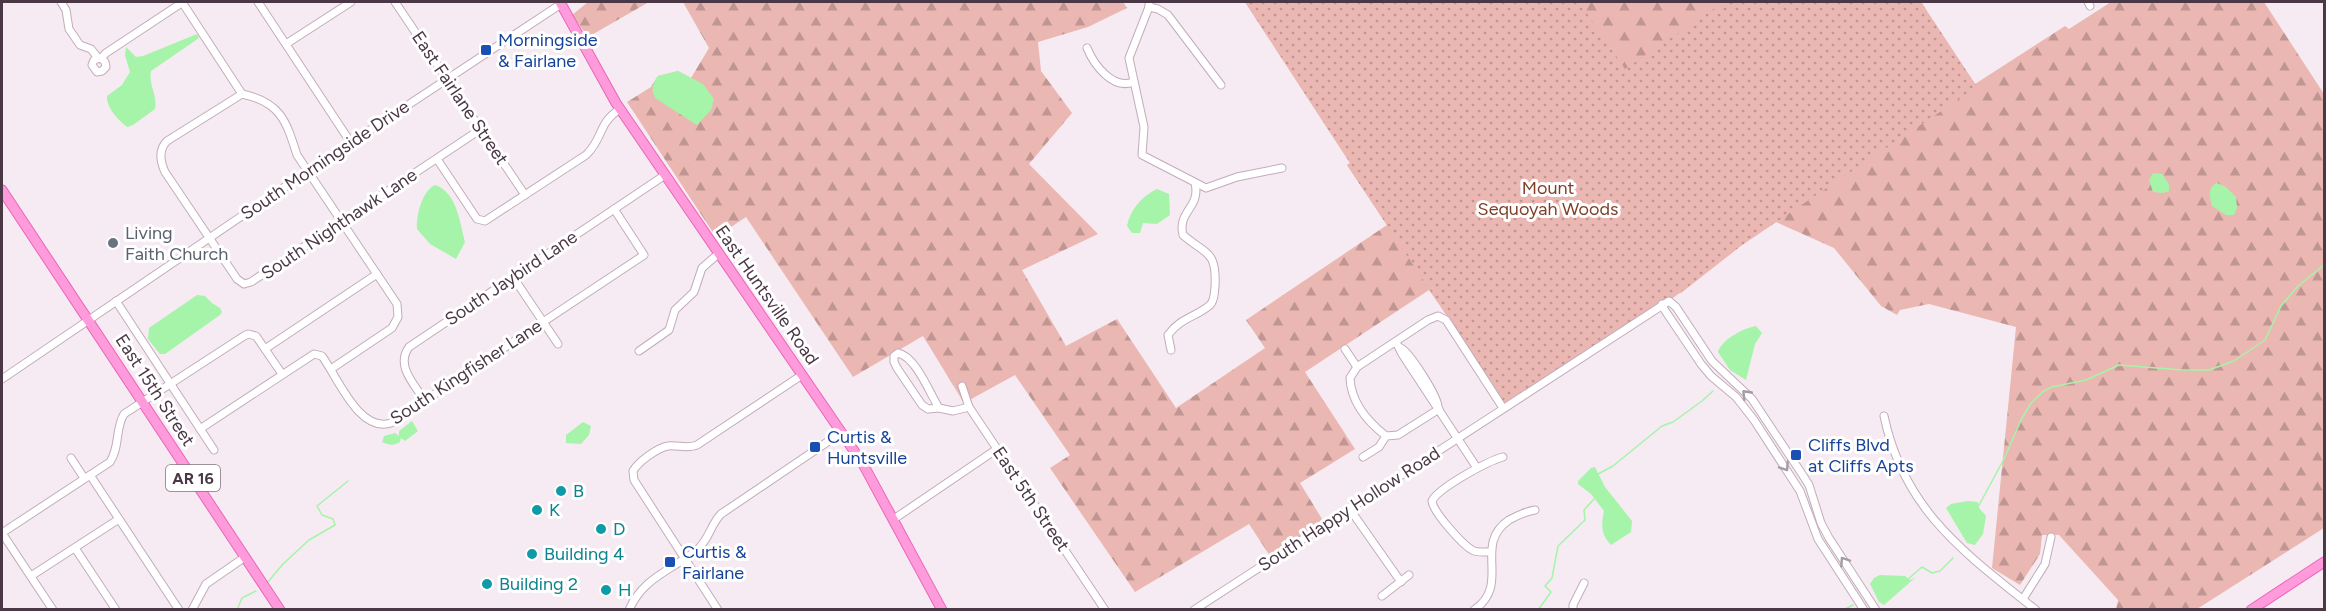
<svg xmlns="http://www.w3.org/2000/svg" width="2326" height="611" viewBox="0 0 2326 611" font-family="Figtree,sans-serif">
  <defs>
    <pattern id="forest-firs" width="22" height="20" patternUnits="userSpaceOnUse" patternTransform="scale(1.5)"><rect width="22" height="20" fill="#ebb7b2"/><path d="M5 1l3.5 6h-7zM16 11l3.5 6h-7z" fill="#c09693"/></pattern>
    <pattern id="park-dots" width="8" height="8" patternUnits="userSpaceOnUse" patternTransform="scale(1.5)"><rect width="8" height="8" fill="#ebb7b2"/><path d="M2 2h.1M6 6h.1" fill="none" stroke="#c09693" stroke-width="1.8" stroke-linecap="round"/></pattern>
  </defs>
  <rect width="100%" height="100%" fill="#f6ebf2"/>
  <g fill="url(#forest-firs)">
    <path d="M588,2H649L588,37L572,15Z"/>
    <path d="M683,2H1123L1127,8L1088,27L1038,42L1041,71L1072,113L1029,164L1098,234L1022,270L1066,346L1117,319L1176,408L1265,348L1246,320L1387,225L1347,165L1350,163L1245,2H1921L1975,84L2065,26L2069,29L2111,2H2264L2324,94V528L2197,609H2116L2118,600L2059,535H2042L2040,554L2020,585L1992,568L2016,327L1929,304L1900,310L1897,315L1881,306L1834,248L1776,222L1742,245L1681,293L1446,320L1447,316L1429,290L1305,372L1355,449L1300,483L1325,524L1272,559L1249,524L1135,592L1050,468L1070,455L1015,375L964,403L923,336L853,377L746,217L716,237L627,102L651,87L658,76L678,71L691,78L709,48Z"/>
  </g>
  <path fill="url(#park-dots)" d="M1245,2H1579L1625,69L1724,2H1921L1977,87L1742,245L1669,301L1503,408L1446,320L1447,316L1347,165L1350,163Z"/>
  <g fill="#a5f4a9">
    <path d="M197,34L199,38L151,71C148,85 158,95 155,109L133,125L127,127C118,120 106,107 107,96L122,85L130,72L125,55L126,47L136,57L143,56Z"/>
    <path d="M678,71L703,84L714,99L711,110L697,125L655,98C651,89 652,84 658,76Z"/>
    <path d="M2153,173L2162,174L2169,184V191L2163,193L2153,192L2149,180Z"/>
    <path d="M2217,183L2226,187L2236,197L2237,208L2234,215H2226L2212,206C2210,197 2207,187 2217,183Z"/>
    <path d="M435,185C457,192 460,223 465,242L456,259L430,244L417,229C416,216 422,191 435,185Z"/>
    <path d="M1157,189L1169,194L1170,215L1157,224L1143,223L1140,233H1132L1127,226C1130,210 1142,196 1157,189Z"/>
    <path d="M197,295L205,296L212,303L220,308L222,312L220,315L165,354H160L148,339L149,328Z"/>
    <path d="M1756,326L1762,333L1755,344L1746,380L1730,370L1718,352C1722,339 1744,328 1756,326Z"/>
    <path d="M412,421L418,431L405,441L401,438L400,442C392,447 388,444 382,442L384,436L395,433L399,436V431Z"/>
    <path d="M583,422L591,426L589,435L581,444L566,443V435Z"/>
    <path d="M1595,467L1605,487L1632,521L1631,532L1611,545C1601,535 1601,525 1604,511L1591,494L1578,484V481L1591,468Z"/>
    <path d="M1968,501L1978,502L1979,508L1986,516L1983,534L1975,545L1967,543L1946,508L1951,504Z"/>
    <path d="M1880,575L1905,576L1910,580L1916,577L1884,605L1879,602L1870,584L1874,578Z"/>
  </g>
  <g fill="none" stroke-linecap="round" stroke-linejoin="round">
    <g stroke="#a5f4a9" stroke-width="1.5">
      <path d="M1598,474L1613,466L1662,426L1673,422L1702,401L1713,391"/>
      <path d="M1978,507L2004,459L2021,420L2031,403L2044,391L2052,387L2086,380L2119,365L2183,370H2209L2234,361L2265,340L2281,306L2298,286L2324,265"/>
      <path d="M1907,580L1922,567L1932,573L1940,571L1953,558"/>
      <path d="M267,583L283,564L309,540L335,525L333,519L322,515L317,506L348,481"/>
      <path d="M237,610L242,598L256,591"/>
      <path d="M1538,610L1551,592L1545,586L1552,578L1558,546L1585,520L1584,510L1594,499"/>
      <path d="M1843,610L1853,605"/>
    </g>
    <defs>
      <g id="minor">
        <path d="M61,2L66,10L69,29L80,45L91,49L98,58"/>
        <path d="M182,2L242,94C280,102 286,120 297,155L397,304L398,317L392,328L331,369"/>
        <path d="M258,2L351,143"/>
        <path d="M395,2L525,195"/>
        <path d="M1149,2V7L1129,58L1144,127L1142,155L1206,188L1237,177L1282,168"/>
        <path d="M2088,2L2090,6"/>
        <path d="M1149,7L1158,9L1168,15L1221,85"/>
        <path d="M286,44L351,2"/>
        <path d="M1087,48C1094,65 1113,90 1133,82"/>
        <path d="M101,58L105,62L106,67L102,71L97,72L92,65L94,60L101,58L106,53L183,2"/>
        <path d="M242,94L167,141C158,150 160,161 165,172L237,279L244,284L251,282L481,129"/>
        <path d="M437,159L477,219L485,221L586,155C604,138 597,124 620,109"/>
        <path d="M513,277L558,344"/>
        <path d="M116,301L214,450"/>
        <path d="M1662,304L1664,309L1701,364L1711,376L1736,397L1754,420L1800,491L1818,539L1864,610"/>
        <path d="M1396,342L1402,354L1477,468"/>
        <path d="M1401,348C1411,354 1436,394 1438,406"/>
        <path d="M265,349L377,274"/>
        <path d="M1345,349L1357,367"/>
        <path d="M1171,350L1168,335C1180,318 1196,317 1210,305C1215,300 1214,293 1215,287C1217,250 1206,255 1183,235C1177,211 1201,208 1195,183"/>
        <path d="M639,351L669,330L675,310L694,292L702,268L718,254"/>
        <path d="M2,379L308,171L561,4"/>
        <path d="M962,386L969,407L1105,610"/>
        <path d="M425,401C415,385 395,366 409,347L665,175"/>
        <path d="M939,408L928,409L922,405L897,368L894,362V356L898,353C916,357 929,392 939,408L953,411L969,407"/>
        <path d="M1439,409L1398,435L1386,436C1368,422 1351,402 1350,378L1357,367L1428,320L1438,316L1446,320L1503,408"/>
        <path d="M1884,416C1904,511 1965,553 2036,610"/>
        <path d="M200,429L314,354L322,356C338,378 359,433 391,423L644,255L614,209"/>
        <path d="M1363,457L1379,447L1386,436"/>
        <path d="M71,458L84,478"/>
        <path d="M90,475L179,610"/>
        <path d="M1349,508L1401,582"/>
        <path d="M894,519L997,449"/>
        <path d="M75,548L116,610"/>
        <path d="M1491,552C1484,552 1477,553 1472,550C1462,544 1433,512 1432,501C1438,488 1488,461 1503,457"/>
        <path d="M31,576L119,519"/>
        <path d="M1382,596L1409,575"/>
        <path d="M2023,599L2045,564L2051,537"/>
        <path d="M53,610L2,533L110,462C120,447 115,429 124,414L244,336L248,334L256,336L282,374"/>
        <path d="M192,610L206,584L245,557"/>
        <path d="M629,610C643,577 673,570 698,549C709,539 711,524 721,514L842,432"/>
        <path d="M718,610L634,480L633,471C638,462 657,448 668,446C678,445 688,449 697,445L802,375"/>
        <path d="M1194,610L1669,301L1676,307L1712,361L1752,399L1802,474L1809,485L1821,523L1829,538L1876,610"/>
        <path d="M1474,610C1512,584 1472,545 1509,520C1518,515 1524,512 1535,510"/>
        <path d="M1573,610V605L1584,583"/>
      </g>
      <g id="major">
        <path d="M560,2L616,103L863,464L942,610"/>
        <path d="M2,190L280,610"/>
        <path d="M2251,610L2324,562"/>
      </g>
    </defs>
    <use href="#minor" stroke="#c2acbc" stroke-width="9"/>
    <use href="#major" stroke="#e965bd" stroke-width="11"/>
    <use href="#minor" stroke="#fff" stroke-width="7"/>
    <use href="#major" stroke="#ff9adb" stroke-width="9"/>
  </g>
  <defs><path id="oneway-chevron" d="M-2-3.5L2.5 0L-2 3.5" fill="none" stroke-width="1.6" stroke-linecap="round" stroke-linejoin="round" transform="scale(1.5)"/></defs>
  <g stroke="#a59ca2">
    <use href="#oneway-chevron" transform="translate(1746 394) rotate(-134)"/>
    <use href="#oneway-chevron" transform="translate(1785 467) rotate(56)"/>
    <use href="#oneway-chevron" transform="translate(1844 561) rotate(-124)"/>
  </g>
  <g fill="#1a4fb4" stroke="#fff" stroke-width="2">
    <rect x="480" y="44" width="12" height="12" rx="3"/>
    <rect x="809" y="441" width="12" height="12" rx="3"/>
    <rect x="1790" y="449" width="12" height="12" rx="3"/>
    <rect x="664" y="556" width="12" height="12" rx="3"/>
  </g>
  <circle fill="#6b7280" stroke="#fff" stroke-width="2" cx="113" cy="243" r="6"/>
  <g fill="#0f9aa8" stroke="#fff" stroke-width="2">
    <circle cx="561" cy="491" r="6"/>
    <circle cx="537" cy="510" r="6"/>
    <circle cx="601" cy="529" r="6"/>
    <circle cx="532" cy="554" r="6"/>
    <circle cx="487" cy="584" r="6"/>
    <circle cx="606" cy="590" r="6"/>
  </g>
  <g text-anchor="middle" stroke-width="6" stroke-linejoin="round" paint-order="stroke">
    <rect fill="#fff" stroke="#81747e" stroke-width="1.5" x="166" y="465" width="54" height="26" rx="4.5"/>
    <g font-size="16" font-weight="bold" fill="#4b3846">
      <text x="193" y="484">AR 16</text>
    </g>
    <g font-size="18" fill="#164399" stroke="#fff" text-anchor="start">
      <text x="498" y="46">Morningside<tspan x="498" dy="21">&amp; Fairlane</tspan></text>
      <text x="827" y="443">Curtis &amp;<tspan x="827" dy="21">Huntsville</tspan></text>
      <text x="1808" y="451">Cliffs Blvd<tspan x="1808" dy="21">at Cliffs Apts</tspan></text>
      <text x="682" y="558">Curtis &amp;<tspan x="682" dy="21">Fairlane</tspan></text>
    </g>
    <g font-size="18" fill="#4b3846" stroke="#fff">
      <text transform="translate(460 98) rotate(56)" y="6">East Fairlane Street</text>
      <text transform="translate(325 160) rotate(-34)" y="6">South Morningside Drive</text>
      <text transform="translate(339 224) rotate(-34)" y="6">South Nighthawk Lane</text>
      <text transform="translate(511 278) rotate(-34)" y="6">South Jaybird Lane</text>
      <text transform="translate(767 295) rotate(55)" y="6">East Huntsville Road</text>
      <text transform="translate(466 372) rotate(-33)" y="6">South Kingfisher Lane</text>
      <text transform="translate(155 390) rotate(57)" y="6">East 15th Street</text>
      <text transform="translate(1031 499) rotate(56)" y="6">East 5th Street</text>
      <text transform="translate(1349 509) rotate(-33)" y="6">South Happy Hollow Road</text>
    </g>
    <g font-size="18" fill="#803e27" stroke="#fff">
      <text x="1548" y="194">Mount<tspan x="1548" dy="21">Sequoyah Woods</tspan></text>
    </g>
    <g font-size="18" fill="#5b616d" stroke="#fff" text-anchor="start">
      <text x="125" y="239">Living<tspan x="125" dy="21">Faith Church</tspan></text>
    </g>
    <g font-size="18" fill="#0d838f" stroke="#fff" text-anchor="start">
      <text x="573" y="497">B</text>
      <text x="549" y="516">K</text>
      <text x="613" y="535">D</text>
      <text x="544" y="560">Building 4</text>
      <text x="499" y="590">Building 2</text>
      <text x="618" y="596">H</text>
    </g>
  </g>
  <rect width="2326" height="611" fill="none" stroke="#4b3846" stroke-width="6"/>
</svg>
